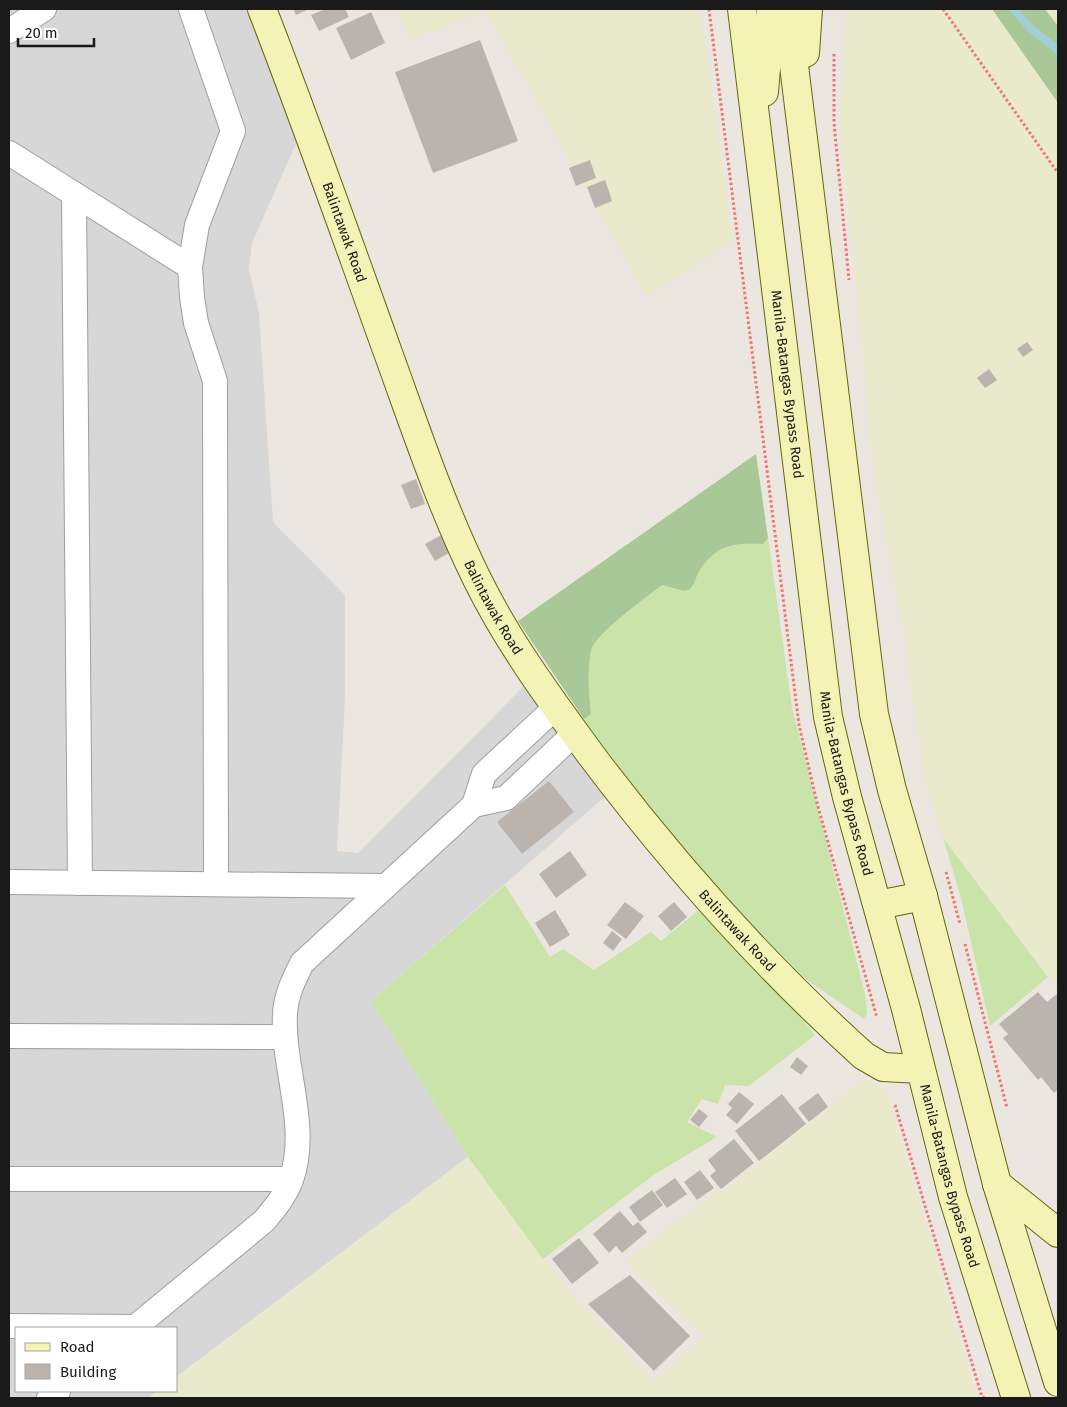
<svg xmlns="http://www.w3.org/2000/svg" width="1067" height="1407" viewBox="0 0 1067 1407" font-family="'Fira Sans',sans-serif">
  <rect width="100%" height="100%" fill="#ebe7e0"/>
  <path fill="#d8d7d7" d="M9,9H251L299,137L252,243L249,270L259,313L273,522L345,595V699L337,851L358,853L527,683L608,794L371,1001L468,1157L176,1377V1328H16V1391H158L148,1398H9Z"/>
  <g fill="#e9eacc">
    <path d="M396,9H700L733,241L647,297L486,11L410,39Z"/>
    <path d="M846,9H992L1058,103V988L943,838L924,775L902,623L872,461L864,360L839,121L844,71Z"/>
    <path d="M1045,9H1058V26Z"/>
    <path d="M866,1078L886,1089L977,1398H864L862,1395L857,1398H148L158,1391H176V1377L468,1157L569,1292L655,1381L704,1337L626,1262L713,1193L723,1191Z"/>
  </g>
  <g fill="#c9e3a9">
    <path d="M768,538L792,708L865,994L867,1013L864,1019L781,962L725,905L591,735L584,719L591,714C589,694 587,671 591,651C595,633 646,598 662,585L684,591C697,582 693,580 700,569C715,546 737,543 763,544Z"/>
    <path d="M943,838L1048,977L990,1026L961,898Z"/>
    <path d="M505,885L550,957L563,949L594,970L651,932L661,941L700,909L783,995L815,1035L749,1086L725,1085L718,1104L702,1099L687,1122L717,1137L655,1174L543,1259L468,1157L371,1001Z"/>
  </g>
  <g fill="#a9c898">
    <path d="M992,9H1045L1058,26V103Z"/>
    <path d="M756,454L768,538L763,544C735,543 719,544 701,568C696,574 696,583 690,589L684,591L662,585C646,598 595,633 591,651C587,671 589,694 591,714L584,719L518,621Z"/>
  </g>
  <g fill="none" stroke-linecap="round" stroke-linejoin="round">
    <path stroke="#a3ced6" stroke-width="8" d="M1014,9L1029,27L1058,50"/>
  </g>
  <g fill="#bbb3ad">
    <path d="M293,9H309L296,15Z"/>
    <path d="M325,9H345L349,17L319,31L311,15Z"/>
    <path d="M371,12L385,43L351,60L336,28Z"/>
    <path d="M480,40L518,141L433,173L395,72Z"/>
    <path d="M590,160L596,178L576,186L569,168Z"/>
    <path d="M605,180L612,201L595,208L587,187Z"/>
    <path d="M1027,342L1033,350L1023,357L1017,349Z"/>
    <path d="M989,369L997,380L985,388L977,378Z"/>
    <path d="M416,479L425,504L411,509L401,485Z"/>
    <path d="M445,533L454,550L435,561L425,544Z"/>
    <path d="M549,781L574,812L522,854L497,822Z"/>
    <path d="M570,851L587,875L556,898L539,874Z"/>
    <path d="M625,902L644,916L626,939L607,925Z"/>
    <path d="M674,902L687,917L671,931L658,916Z"/>
    <path d="M555,910L570,935L550,947L535,923Z"/>
    <path d="M612,931L622,939L613,951L603,943Z"/>
    <path d="M1038,992L1047,1002L1058,993V1090L1054,1093L1041,1077L1038,1080L1003,1038L1008,1034L999,1024Z"/>
    <path d="M797,1057L808,1066L801,1075L790,1067Z"/>
    <path d="M739,1092L754,1104L737,1124L726,1115L732,1108L728,1104Z"/>
    <path d="M818,1093L828,1107L809,1122L798,1108Z"/>
    <path d="M782,1094L806,1124L759,1161L735,1131Z"/>
    <path d="M699,1109L708,1116L699,1127L690,1120Z"/>
    <path d="M734,1139L754,1163L721,1189L710,1176L716,1171L708,1160Z"/>
    <path d="M700,1170L714,1188L697,1200L684,1182Z"/>
    <path d="M675,1178L687,1194L667,1208L655,1192Z"/>
    <path d="M652,1190L663,1205L640,1222L629,1207Z"/>
    <path d="M620,1211L633,1226L638,1222L647,1232L622,1253L616,1246L609,1253L593,1234Z"/>
    <path d="M579,1238L599,1263L572,1284L552,1259Z"/>
    <path d="M630,1275L690,1336L654,1371L588,1304Z"/>
  </g>
  <g fill="none" stroke-linecap="round" stroke-linejoin="round">
    <defs>
      <g id="street">
        <path d="M191,9L233,131L197,225L190,267L192,297L196,323L215,381L216,884"/>
        <path d="M9,31L44,9"/>
        <path d="M9,153L190,267"/>
        <path d="M74,194L80,883"/>
        <path d="M474,805L484,774L556,707"/>
        <path d="M9,882L385,886"/>
        <path d="M9,1036L285,1037"/>
        <path d="M9,1179H291"/>
        <path d="M9,1326L136,1327"/>
        <path d="M134,1328L264,1221C274,1209 285,1196 291,1180C310,1127 282,1068 285,1013C286,995 294,979 302,963L474,805L506,798L575,733"/>
        <path d="M49,1398L58,1391"/>
      </g>
      <g id="secondary">
        <path id="s1" d="M262,9C306,122 346,236 387,350C415,427 441,506 477,579C508,642 550,699 591,755C673,864 762,964 864,1056L883,1067L920,1069"/>
        <path id="s2" d="M742,9L828,717L847,797L906,1009L953,1197L1016,1398"/>
        <path d="M787,9L874,714L892,790L923,896L997,1184L1058,1382"/>
        <path d="M805,53L808,9"/>
        <path d="M764,92L771,9"/>
        <path d="M878,905L923,896"/>
        <path d="M997,1184L1058,1233"/>
      </g>
    </defs>
    <use href="#street" stroke="#9e9e9e" stroke-width="26"/>
    <use href="#secondary" stroke="#62670c" stroke-width="30"/>
    <g stroke="#ef756e" stroke-width="3" stroke-dasharray="2.5 2.5" stroke-linecap="butt">
      <path d="M709,9L799,725L817,803L877,1018"/>
      <path d="M943,9L1058,173"/>
      <path d="M834,54V123L849,280"/>
      <path d="M946,872L960,924"/>
      <path d="M965,944L1007,1108"/>
      <path d="M895,1105L982,1397L985,1398"/>
    </g>
    <use href="#street" stroke="#fff" stroke-width="24"/>
    <use href="#secondary" stroke="#f4f3b6" stroke-width="28"/>
  </g>
  <g text-anchor="middle" stroke-width="5" stroke-linejoin="round" paint-order="stroke">
    <g font-size="14" fill="#1a1a1a" stroke="#fff">
      <text dy="5" stroke="none"><textPath href="#s1" startOffset="238">Balintawak Road</textPath></text>
      <text dy="5" stroke="none"><textPath href="#s2" startOffset="378">Manila-Batangas Bypass Road</textPath></text>
      <text dy="5" stroke="none"><textPath href="#s1" startOffset="642">Balintawak Road</textPath></text>
      <text dy="5" stroke="none"><textPath href="#s2" startOffset="782">Manila-Batangas Bypass Road</textPath></text>
      <text dy="5" stroke="none"><textPath href="#s1" startOffset="1048">Balintawak Road</textPath></text>
      <text dy="5" stroke="none"><textPath href="#s2" startOffset="1188">Manila-Batangas Bypass Road</textPath></text>
    </g>
  </g>
  <rect width="1067" height="1407" fill="none" stroke="#1a1a1a" stroke-width="20"/>
  <rect x="15" y="1327" width="162" height="65" fill="#ffffff" stroke="#a3a3a3"/>
  <rect x="25" y="1343" width="25" height="8" fill="#f4f3b6" stroke="#a3a3a3"/>
  <text x="60" y="1352" font-size="15" fill="#1a1a1a">Road</text>
  <rect x="25" y="1364" width="25" height="15" fill="#bbb3ad" stroke="#a3a3a3"/>
  <text x="60" y="1377" font-size="15" fill="#1a1a1a">Building</text>
  <path d="M18 38v8h76v-8" fill="none" stroke="#1a1a1a" stroke-width="2.5"/>
  <text x="25" y="38" font-size="15" fill="#1a1a1a" stroke="#ffffff" stroke-width="4" paint-order="stroke">20 m</text>
</svg>
